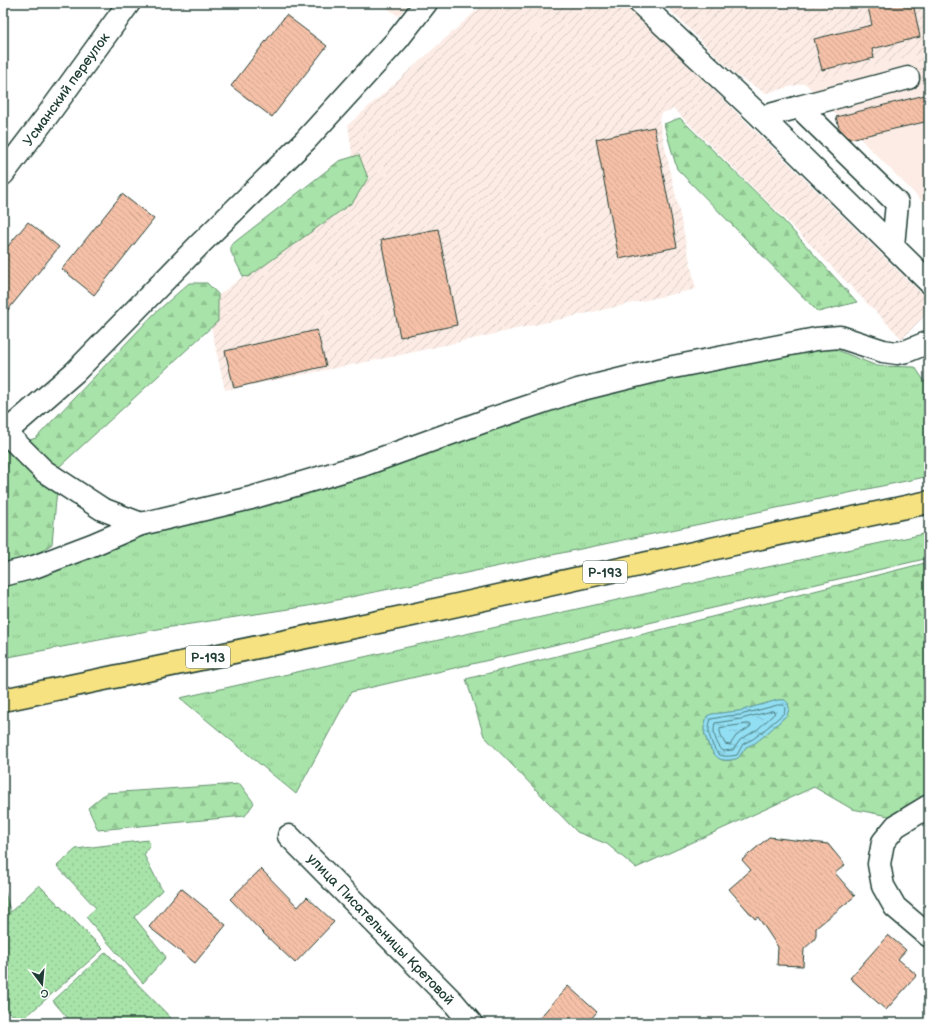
<svg xmlns="http://www.w3.org/2000/svg" width="932" height="1026" viewBox="0 0 932 1026" font-family="'Balsamiq Sans',sans-serif">
  <defs>
    <pattern id="industrial-furrows" width="10" height="10" patternUnits="userSpaceOnUse"><rect width="10" height="10" fill="#fcece5"/><path d="M-1 1l2-2M0 10L10 0M9 11l2-2" fill="none" stroke="#d8cbc5"/></pattern>
    <pattern id="grass-tufts" width="24" height="20" patternUnits="userSpaceOnUse"><rect width="24" height="20" fill="#a8e3a9"/><path d="M3 7l-1-3M5 7V3M7 7l1-3M15 17l-1-3M17 17v-4M19 17l1-3" fill="none" stroke="#90c492"/></pattern>
    <pattern id="forest-firs" width="22" height="20" patternUnits="userSpaceOnUse"><rect width="22" height="20" fill="#a8e3a9"/><path d="M5 1l3.5 6h-7zM16 11l3.5 6h-7z" fill="#90c492"/></pattern>
    <pattern id="garden-dots" width="8" height="8" patternUnits="userSpaceOnUse"><rect width="8" height="8" fill="#a8e3a9"/><path d="M2 2h.1M6 6h.1" fill="none" stroke="#90c492" stroke-width="1.8" stroke-linecap="round"/></pattern>
    <pattern id="water-ripples" width="26" height="14" patternUnits="userSpaceOnUse"><rect width="26" height="14" fill="#92def3"/><path d="M2 4q2-2 4 0t4 0M15 11q2-2 4 0t4 0" fill="none" stroke="#7dbfd1"/></pattern>
    <pattern id="building-back-hatch" width="6" height="6" patternUnits="userSpaceOnUse"><rect width="6" height="6" fill="#f5c0a7"/><path d="M-1 5l2 2M0 0l6 6M5-1l2 2" fill="none" stroke="#d2a690"/></pattern>
  </defs>
  <rect width="100%" height="100%" fill="#fff"/>
  <filter id="ink" filterUnits="userSpaceOnUse"><feTurbulence type="fractalNoise" baseFrequency=".025" numOctaves="2"/><feDisplacementMap in="SourceGraphic" scale="8" xChannelSelector="R" yChannelSelector="G"/><feConvolveMatrix kernelMatrix="1 2 1 2 8 2 1 2 1" color-interpolation-filters="sRGB"/></filter>
  <g filter="url(#ink)">
    <g fill="#fcece5">
      <path d="M381,3H410L398,16Z"/>
      <path d="M725,3H929V208Z"/>
    </g>
    <g fill="url(#industrial-furrows)">
      <path d="M485,3H625L929,301V311L902,339L794,228L674,109L662,113L659,119L696,289L396,356L225,390L206,305L357,188L348,125Z"/>
      <path d="M667,3H929V108L916,55L766,93L737,76L670,10Z"/>
    </g>
    <g fill="url(#grass-tufts)" stroke="#64906e">
      <path d="M822,344L877,366L915,367L929,388V474L925,477L308,606L158,629L3,658V586L41,575L114,544L488,420Z"/>
      <path d="M929,533V558L351,692L296,794L180,698C430,643 679,584 929,533Z"/>
    </g>
    <g fill="url(#forest-firs)" stroke="#64906e" fill-rule="evenodd">
      <path d="M680,118L774,210L857,302L818,312L677,169L664,124Z"/>
      <path d="M359,155L368,178L353,202L248,277L243,276L231,252V245L339,161Z"/>
      <path d="M189,283H207L218,294V321L59,467L52,544L34,556L3,566V449L36,438L154,314Z"/>
      <path d="M929,562V792L889,816L852,809L814,787L636,868L607,844L577,832L484,736L466,679ZM778,700H785L788,703L789,709L787,715L764,736L755,743L746,747L738,758C733,760 725,762 720,759C711,754 704,738 704,728C705,724 706,720 707,716L712,714L739,711Z"/>
      <path d="M240,784L254,803L245,816L98,830L88,808L106,793Z"/>
      <path d="M3,892H5L11,915L3,923Z"/>
    </g>
    <g fill="url(#garden-dots)" stroke="#64906e">
      <path d="M148,840L150,845L144,855L162,890L134,917L166,957L143,983L86,917L96,908L57,866L76,849Z"/>
      <path d="M39,885L103,949L21,1021L3,1008V919Z"/>
      <path d="M106,952L174,1021L173,1023H72L53,1001Z"/>
    </g>
    <path fill="url(#water-ripples)" stroke="#649ea7" d="M778,700H785L788,703L789,709L787,715L764,736L755,743L746,747L738,758C733,760 725,761 720,759C712,756 704,736 704,728C705,724 706,720 707,716L712,714L739,711Z"/>
    <g fill="none" stroke-linecap="round" stroke-linejoin="round">
      <g stroke="#4d7d80" stroke-width="1">
        <path d="M778,705H784L785,709L784,713L761,733L753,739L743,744L737,755C732,756 725,757 720,755C714,752 708,735 709,728C709,725 710,722 711,719L727,716L740,715Z"/>
        <path d="M773,711L775,713L758,729L740,740L733,750L723,751C716,744 712,732 715,723L741,719Z"/>
        <path d="M749,724L751,725L750,727L736,736L730,745L725,744C723,739 719,733 720,728Z"/>
      </g>
    </g>
    <g fill="url(#building-back-hatch)" stroke="#1f3d34">
      <path d="M867,3H913L920,37L872,49L874,58L822,70L814,39L872,25Z"/>
      <path d="M286,15L327,46L272,117L231,86Z"/>
      <path d="M929,94V121L850,139L839,128L836,117Z"/>
      <path d="M654,127L677,247L619,259L596,139Z"/>
      <path d="M122,194L154,219L94,295L62,269Z"/>
      <path d="M28,222L59,247L3,316V252Z"/>
      <path d="M438,229L457,325L400,337L381,240Z"/>
      <path d="M317,330L326,366L234,388L225,351Z"/>
      <path d="M769,837L828,844L845,865L835,873L855,896L816,928V936L814,940L804,949L803,966L777,965L778,947L758,917L755,919L729,889L751,870L742,860Z"/>
      <path d="M261,869L298,907L307,897L334,922L295,963L263,933L230,899Z"/>
      <path d="M181,888L226,925L195,963L149,927Z"/>
      <path d="M888,935L906,950L898,959L917,975L886,1010L850,978Z"/>
      <path d="M568,986L597,1012L587,1023H535Z"/>
    </g>
    <g fill="none" stroke-linecap="round" stroke-linejoin="round">
      <defs>
        <g id="minor">
          <path d="M640,3L757,113L929,282"/>
          <path d="M799,107L908,78"/>
          <path d="M762,117L799,107L897,203L893,246"/>
          <path d="M3,174L47,116L129,3"/>
          <path d="M3,430L44,471L102,509L141,524"/>
          <path d="M6,432L75,372L200,244L305,141L398,39L426,3"/>
          <path d="M3,575L34,567L92,545L141,524L251,498L363,465L488,420L578,390L663,369L816,339L840,337L883,351L897,353L907,351L929,342"/>
          <path d="M929,806L896,826L883,842L879,864L883,886L895,907L929,936"/>
          <path d="M289,836L454,1003L471,1023"/>
        </g>
        <path id="highway" d="M3,700L412,615L797,530L929,502"/>
      </defs>
      <use href="#minor" stroke="#1f3d34" stroke-width="25"/>
      <use href="#highway" stroke="#1f3d34" stroke-width="25"/>
      <use href="#minor" stroke="#fff" stroke-width="22"/>
      <use href="#highway" stroke="#f7e281" stroke-width="22"/>
    </g>
  </g>
  <g text-anchor="middle" stroke-width="3" stroke-linejoin="round" paint-order="stroke">
    <g fill="#fff" stroke="#627771" stroke-width="1">
      <rect x="583" y="561" width="44" height="22" rx="3"/>
      <rect x="186" y="646" width="44" height="22" rx="3"/>
    </g>
    <g font-size="13" font-weight="bold" fill="#1f3d34">
      <text x="605" y="577">Р-193</text>
      <text x="208" y="662">Р-193</text>
    </g>
    <g font-size="14" fill="#1f3d34" stroke="#fff">
      <text transform="translate(66 89) rotate(-54)" y="5">Усманский переулок</text>
      <text transform="translate(381 929) rotate(46)" y="5">улица Писательницы Кретовой</text>
    </g>
  </g>
  <rect width="932" height="1026" fill="none" stroke="#fff" stroke-width="16"/>
  <rect x="8" y="8" width="916" height="1010" fill="none" stroke="#1f3d34" stroke-width="1.5" filter="url(#ink)"/>
  <g transform="translate(42 984) rotate(164)" stroke="#ffffff" stroke-width="3" paint-order="stroke">
  <path d="M0-3L7 15L0 10L-7 15Z" fill="#1f3d34"/>
  <text y="-6" font-size="11" font-weight="bold" text-anchor="middle" fill="#1f3d34">С</text>
  </g>
</svg>
